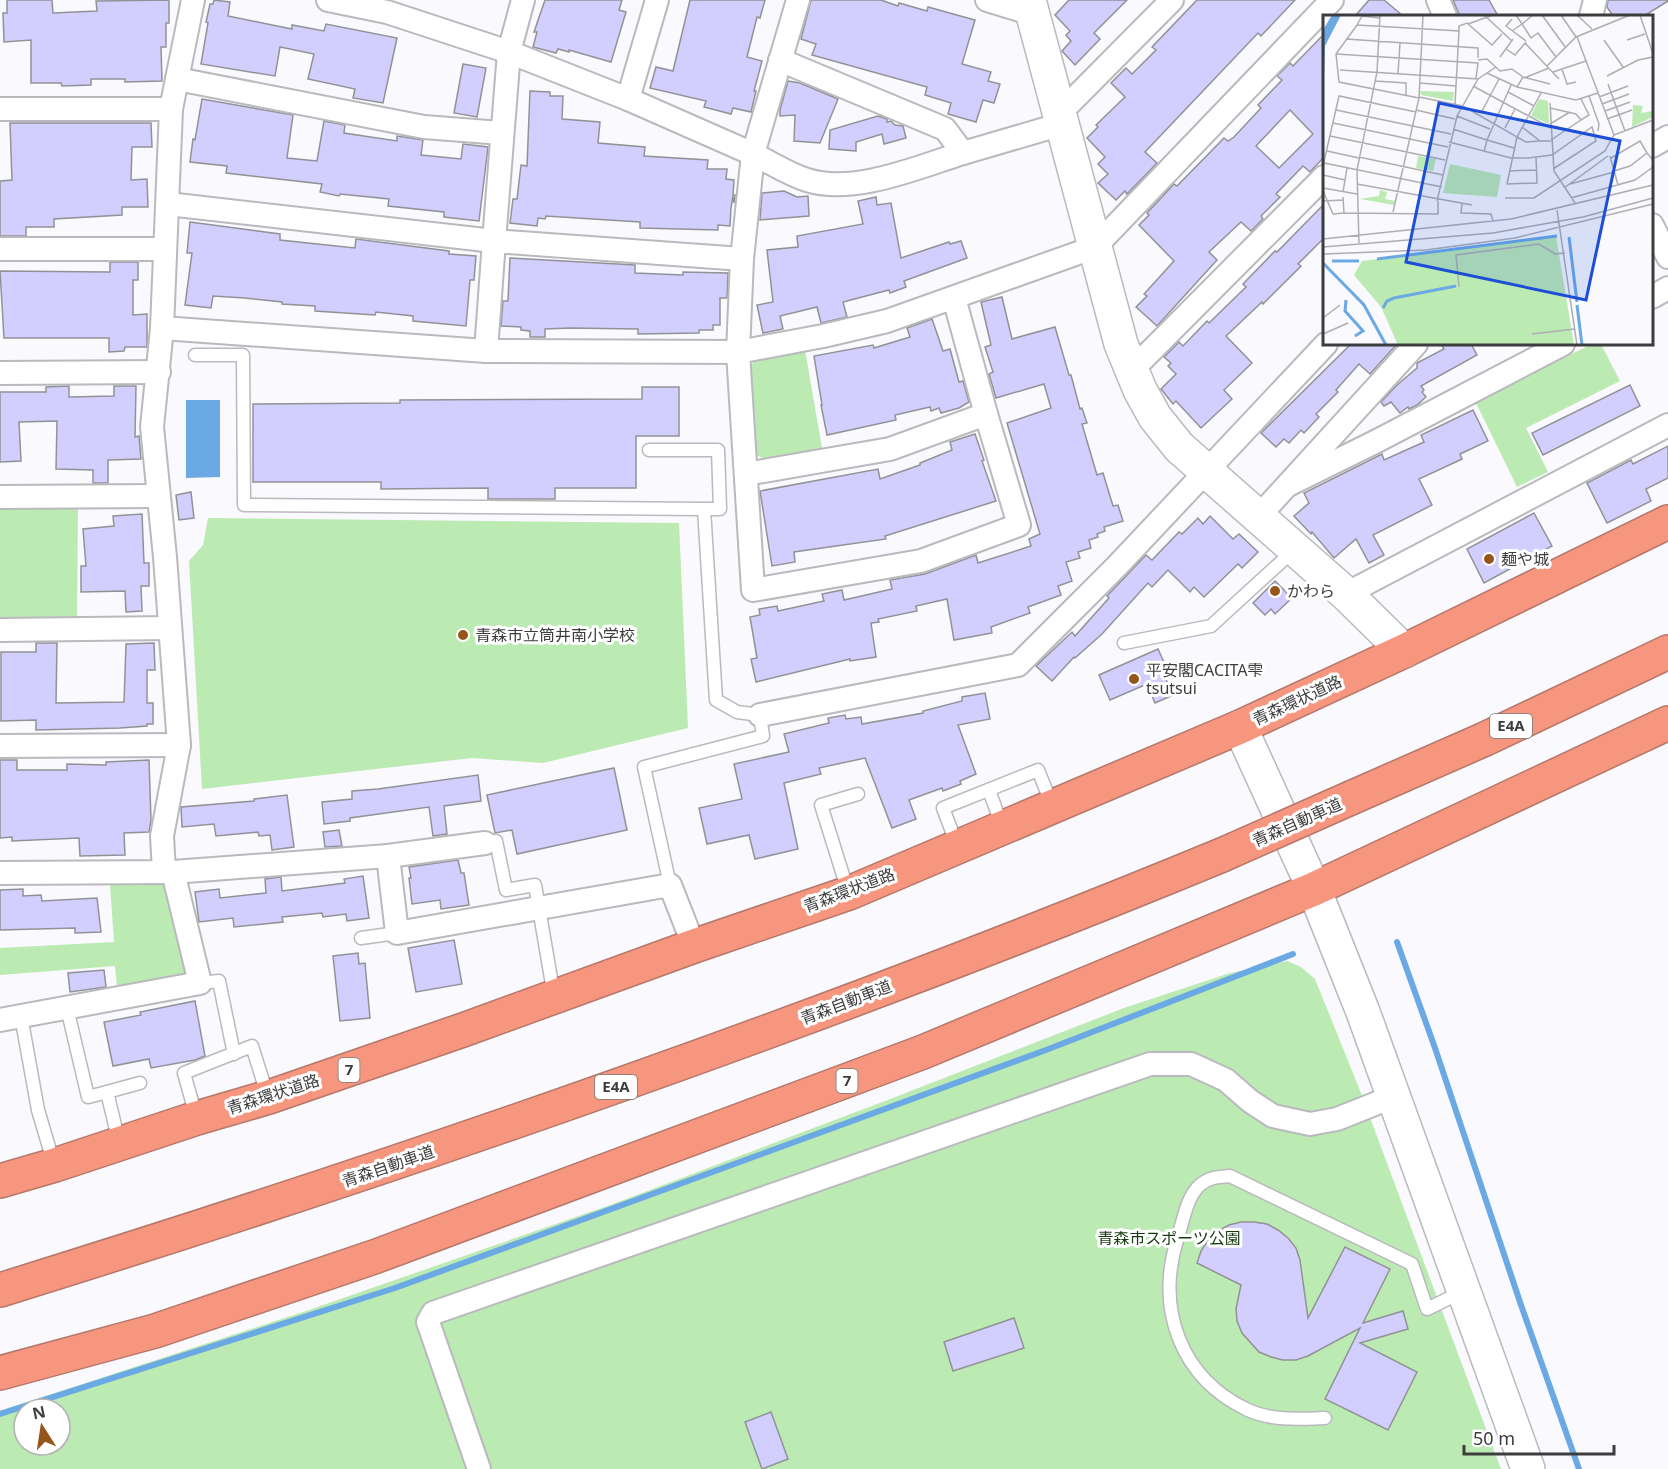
<svg xmlns="http://www.w3.org/2000/svg" width="1668" height="1469" viewBox="0 0 1668 1469" font-family="'Noto Sans','Noto Sans JP',sans-serif">
  <rect width="100%" height="100%" fill="#f9f9fe"/>
  <g fill="#bceab3" fill-rule="evenodd">
    <path d="M1592,344H1601L1620,381L1526,428L1548,472L1517,487L1475,401Z"/>
    <path d="M805,350L822,448L765,459L756,455L746,372L755,360Z"/>
    <path d="M78,507L77,618L0,619V508Z"/>
    <path d="M208,518L679,523L688,728L543,763L472,758L202,789L189,561L203,545Z"/>
    <path d="M164,883L187,968L181,977L117,987L115,966L0,975V948L114,942L110,885Z"/>
    <path d="M1287,961L1301,967L1315,979L1359,1088L1501,1469H0V1411L306,1311L613,1204L885,1101L1124,1008L1230,973ZM24,1409H60V1445H24Z"/>
  </g>
  <path fill="#6ba9e5" d="M186,400H220V477L186,478Z"/>
  <g fill="none" stroke-linecap="round" stroke-linejoin="round">
    <g stroke="#6ba9e5" stroke-width="6">
      <path d="M1397,942L1435,1048L1521,1305L1579,1469"/>
      <path d="M0,1414L395,1288L1046,1050L1293,954"/>
    </g>
  </g>
  <g fill="#d2cefd" stroke="#929296" stroke-width="1.5" fill-rule="evenodd">
    <path d="M7,0H52L53,13L97,11L96,1L169,0V23H166V47H161L162,81L125,82V79H91V85L62,86L61,83H31V40L4,42L3,13H7Z"/>
    <path d="M214,0L230,2L228,16L292,29V25L324,31L326,24L397,38L383,103L353,98L355,89L308,79L314,54L280,47L275,76L201,64L208,23L206,22L210,4H213Z"/>
    <path d="M545,0H622L619,10L626,12L611,62L569,50V52L558,49L556,53L533,47L537,32H534Z"/>
    <path d="M690,0H765L760,18L757,17L747,57L762,61L754,91H756L751,112L733,108L731,114L704,107L706,101L650,88L656,67L673,71Z"/>
    <path d="M811,0H881L898,6L899,3L927,11L928,7L975,20L962,64L991,72L988,81L1000,84L994,103L983,100L976,122L948,114L951,103L925,95L927,87L812,55L816,44L801,39Z"/>
    <path d="M1069,0H1127L1094,33L1100,39L1075,65L1062,51L1071,41L1066,35L1070,31L1055,15Z"/>
    <path d="M1197,0H1295L1261,36L1258,33L1145,152L1157,163L1127,194L1125,191L1116,200L1098,183L1108,174L1098,164L1105,157L1087,138L1098,127L1096,125L1125,97L1111,83L1126,68L1132,74L1156,50L1152,47Z"/>
    <path d="M1369,0H1384L1403,16H1355Z"/>
    <path d="M1453,0H1489L1498,16H1460Z"/>
    <path d="M1608,0H1668V1L1644,16H1613L1607,7Z"/>
    <path d="M1324,34V157L1310,172L1303,166L1276,194L1280,197L1261,216L1263,219L1251,231L1241,222L1209,252L1217,260L1157,326L1136,307L1147,296L1144,294L1174,261L1139,225L1149,215L1147,213L1174,184L1177,186L1224,138L1228,141L1234,137L1261,108L1258,105L1282,80L1277,76L1290,63L1293,66ZM1290,110L1313,134L1279,168L1256,146Z"/>
    <path d="M463,64L486,68L477,117L454,113Z"/>
    <path d="M788,81L800,83L838,99L820,143L794,141L795,115L780,116V110Z"/>
    <path d="M530,91L550,92V96H563L562,119L600,122L598,143L645,147L644,156L708,160L707,169H727L726,179L734,180L733,195H735L734,203L733,196L731,208L730,226L718,225V230L640,228V222L546,216L545,219L538,218L537,226L510,223L513,199H517L521,165L527,166Z"/>
    <path d="M202,99L293,115L287,158L317,161L324,121L345,125L344,133L397,141V136L423,140L421,155L461,159L463,144L488,147L479,221L444,217V212L388,206L389,199L340,194L339,196L320,192L322,184L226,173L227,166L190,162L193,139L195,140Z"/>
    <path d="M878,116L887,119V122L891,121L895,125L903,126L906,138L884,144L882,134L856,142V151L829,149L830,130Z"/>
    <path d="M10,123H151L152,147H132L131,180L147,179L148,207H122V215L54,219V227H26V236H0V181L12,180Z"/>
    <path d="M784,191L797,197L808,196L809,216L760,220L762,193Z"/>
    <path d="M876,197L877,205L891,203L901,258L949,242L950,244L961,241L967,258L904,281L906,287L890,293L889,290L843,302L847,317L821,323L817,307L780,316L783,329L763,333L757,305L773,302L767,250L798,247L797,236L863,224L858,201Z"/>
    <path d="M1324,204V238L1298,264L1301,266L1263,304L1262,302L1226,336L1252,363L1224,390L1232,399L1201,428L1176,401L1173,404L1161,389L1176,374L1168,366L1171,363L1164,357L1179,342L1183,346L1207,321L1209,323L1246,287L1243,284L1275,251L1277,252Z"/>
    <path d="M190,222L280,234V240L355,248L356,239L449,251V254L476,256L474,280H470L466,326L413,321V316L376,312L375,315L315,311V306L282,304V302L245,298L213,296L211,308L185,305L192,253H187Z"/>
    <path d="M510,258L635,265V273L683,275V272L728,273L727,298H720V325H713V330H699V333L638,334V329L570,328L545,329V337H530V331L521,330V327L501,326L503,301H508Z"/>
    <path d="M110,262H138V280H133V315L147,314V347H125L124,351L109,352V338H4L0,271L110,272Z"/>
    <path d="M1002,297L1012,339L1055,327L1069,375H1071L1080,409L1082,408L1087,423L1082,424L1097,475L1103,473L1113,506L1118,505L1123,521L1104,527L1105,531L1097,534L1098,537L1089,540L1091,548L1078,552L1080,558L1066,562L1072,581L1058,586L1061,595L1028,607L1030,613L991,627L992,633L954,640L947,599L916,606L917,611L878,619L879,622L871,623L876,657L850,661V659L756,682L751,659L757,658L750,617L760,615L759,609L777,606L778,611L824,601L822,594L842,590L844,600L892,589L890,580L925,574L976,555L978,563L1031,546L1029,539L1040,534L1007,423L1051,408L1044,384L996,398L989,374L993,372L985,347L991,345L981,302Z"/>
    <path d="M932,319L943,351L950,349L959,382L963,381L969,402L959,408L941,413L939,408L931,411L930,407L895,415L896,420L827,435L821,405H822L814,356L873,345L874,348L910,337L907,328Z"/>
    <path d="M1351,344H1397L1370,374L1359,364L1336,390L1338,392L1316,414L1319,417L1304,433L1301,430L1289,443L1284,439L1276,447L1261,433Z"/>
    <path d="M1441,344H1471L1477,355L1421,386L1424,390L1422,392L1426,397L1417,405L1409,409L1408,407L1400,413L1391,402L1384,406L1381,402L1397,385L1417,368V363L1444,349Z"/>
    <path d="M1630,385L1640,406L1543,455L1532,433Z"/>
    <path d="M69,386V397L114,396V386H136L135,437L139,436L141,459L108,460V483H93V470L56,469L57,421L19,422L21,461L0,462V392H46V387Z"/>
    <path d="M642,387H679V436H636V488H555V499H488V488L381,489V482H253V404L400,403V400L642,399Z"/>
    <path d="M1473,410L1488,441L1460,454L1462,459L1419,479L1432,505L1373,535L1384,555L1369,563L1356,539L1334,558L1312,532L1311,534L1294,516L1309,503L1304,493L1382,454L1384,460L1424,442L1421,435Z"/>
    <path d="M975,434L984,460L982,461L996,501L885,536L886,539L794,552L795,562L772,566L760,491L878,469L880,479L920,465V463L952,450L950,442Z"/>
    <path d="M1668,446V478L1646,489L1651,501L1607,523L1587,483L1631,460L1633,464Z"/>
    <path d="M191,492L194,518L179,520L176,495Z"/>
    <path d="M1534,513L1552,546L1484,583L1467,549Z"/>
    <path d="M142,514L144,563H149V586H141L142,611L126,612L125,591L81,592V566H86L83,529L114,526L113,516Z"/>
    <path d="M1210,516L1233,539L1239,534L1258,552L1242,568L1238,564L1204,597L1194,587L1190,592L1168,570L1152,587L1148,583L1102,634L1075,658L1074,657L1052,681L1036,666L1072,632L1075,636L1109,598L1107,596L1146,555L1152,560L1179,532L1182,534L1198,518L1203,524Z"/>
    <path d="M1275,581L1292,598L1275,614L1271,609L1265,615L1253,603Z"/>
    <path d="M36,643H57L56,703L124,702L126,644L154,643L155,670H147V703H153V724H147V726L120,728L36,730V720L1,721V652H36Z"/>
    <path d="M1158,649L1169,673L1164,675L1173,695L1155,703L1147,684L1110,700L1099,675Z"/>
    <path d="M985,693L990,719L958,725L976,774L960,781L961,784L943,791L942,788L909,800L916,819L892,828L865,758L819,768L821,774L784,783L798,849L755,859L749,835L707,844L699,808L742,799L734,764L789,752L784,734L829,723L828,718L845,715L846,719L861,717L862,724L923,713V711L962,701V697Z"/>
    <path d="M0,760H17V770H67V764L106,765V762L149,760L151,820L149,832L124,833L125,855L80,856L79,838L12,841V837L0,838Z"/>
    <path d="M614,768L627,830L517,854L512,830L495,833L487,795Z"/>
    <path d="M478,775L481,801L444,806L447,834L433,836L429,807L350,818V821L324,824L322,802L352,799V791L378,789Z"/>
    <path d="M287,795L294,847L272,850L270,835L259,836L258,832L216,836L214,824L182,827L181,807L254,801V799Z"/>
    <path d="M339,830L342,846L325,847L323,832Z"/>
    <path d="M458,860L461,873H464L469,905L441,909L440,900L412,904L409,878H411L409,867Z"/>
    <path d="M363,876L369,918L347,921L346,914L323,917L322,913L282,917L283,922L234,927L233,918L199,922L195,892L219,889L220,898L266,893L265,879L281,877L282,891L345,883L344,879Z"/>
    <path d="M23,889V896L41,895L42,901L97,898L101,932L75,933V928L0,930V890Z"/>
    <path d="M454,940L462,984L416,992L408,948Z"/>
    <path d="M358,953L359,964L365,963L370,1018L340,1021L333,956Z"/>
    <path d="M104,970L106,987L70,992L68,973Z"/>
    <path d="M195,1001L205,1056L195,1060L151,1068L149,1059L113,1066L104,1022L141,1015L140,1012Z"/>
    <path d="M1241,1222H1254L1267,1224L1278,1230L1288,1238L1296,1248L1300,1260L1308,1318L1345,1247L1390,1269L1363,1323L1403,1311L1408,1329L1360,1343L1417,1372L1388,1430L1325,1399L1360,1328L1308,1356L1296,1360H1283L1271,1357L1259,1352L1242,1333L1237,1321L1236,1309L1241,1285L1197,1263L1201,1251L1208,1240L1218,1231L1229,1225Z"/>
    <path d="M1014,1318L1024,1348L953,1371L944,1342Z"/>
    <path d="M771,1412L788,1459L762,1469L745,1422Z"/>
  </g>
  <g fill="none" stroke-linecap="round" stroke-linejoin="round">
    <defs>
      <g id="lane">
        <path d="M195,355H243L244,505L704,509L716,700L737,712L760,715L763,736L644,767L670,885"/>
        <path d="M649,450H718L720,509H704"/>
        <path d="M1124,643L1211,626L1293,551"/>
        <path d="M989,790L1002,826"/>
        <path d="M485,843L496,841L506,890L535,885L554,996"/>
        <path d="M957,845L943,808L1038,770L1052,805"/>
        <path d="M848,891L821,805L858,794"/>
        <path d="M361,938L397,933"/>
        <path d="M200,983L219,981L234,1054"/>
        <path d="M67,1008L88,1097L107,1092L119,1142"/>
        <path d="M21,1016L38,1110L54,1164"/>
        <path d="M107,1092L140,1083"/>
        <path d="M196,1116L184,1073L252,1046L268,1097"/>
        <path d="M1325,1418C1299,1419 1272,1421 1248,1410C1180,1378 1156,1309 1177,1240C1183,1223 1186,1197 1200,1185C1209,1177 1218,1177 1230,1176L1412,1264L1427,1309L1462,1292"/>
      </g>
      <g id="street">
        <path d="M328,0L387,12L509,52L628,99L753,154L798,0"/>
        <path d="M987,0L1033,14"/>
        <path d="M1438,0L1445,16"/>
        <path d="M1591,16L1595,0"/>
        <path d="M780,60L945,129L963,153L1062,124"/>
        <path d="M177,79L424,127L501,133"/>
        <path d="M628,99L657,0"/>
        <path d="M0,109H171"/>
        <path d="M1059,114L1172,0"/>
        <path d="M1652,146L1668,137"/>
        <path d="M168,204L494,241L509,52L523,0"/>
        <path d="M1652,225L1668,257"/>
        <path d="M0,249H165"/>
        <path d="M1652,297L1668,288"/>
        <path d="M954,298L986,414L1019,525L921,561L753,590L738,352L742,259L753,154C770,162 788,174 807,180C854,195 918,167 963,153"/>
        <path d="M162,328L486,351L738,352L823,336L887,321L1095,247L1332,0"/>
        <path d="M486,351L494,241L742,259"/>
        <path d="M1132,370L1324,177"/>
        <path d="M0,373L159,372"/>
        <path d="M746,474L890,449L986,414"/>
        <path d="M1288,485L1375,442L1563,344"/>
        <path d="M0,497L158,496"/>
        <path d="M1259,516L1416,344"/>
        <path d="M1346,594L1668,425"/>
        <path d="M0,630L169,628"/>
        <path d="M760,715L1018,665L1117,566L1326,344"/>
        <path d="M0,746L179,745"/>
        <path d="M388,856L397,933L670,885L694,946"/>
        <path d="M164,872L162,836L179,745L165,557L152,427L162,328L171,109L193,0"/>
        <path d="M0,873L173,872L388,856L485,843"/>
        <path d="M0,1020L200,983L173,872"/>
        <path d="M479,1469L428,1322L433,1313L1150,1064H1191L1226,1080L1250,1101L1273,1116L1310,1124L1337,1119L1395,1096"/>
      </g>
      <g id="secondary">
        <path d="M1029,0L1121,344L1140,390L1155,417L1179,447L1346,594L1404,651"/>
        <path d="M1240,727L1314,889L1363,1012L1528,1469"/>
      </g>
      <g id="highway">
        <path d="M1353,797L1485,739L1668,652"/>
        <path d="M0,1181L55,1165L197,1118L269,1097L463,1030L694,946L849,893L1240,727L1404,651L1668,522"/>
        <path d="M0,1290C413,1162 822,1020 1222,855"/>
        <path d="M0,1373L155,1331L374,1257L923,1052L1314,889L1668,723"/>
      </g>
    </defs>
    <use href="#lane" stroke="#b9b9be" stroke-width="15"/>
    <use href="#street" stroke="#b9b9be" stroke-width="26"/>
    <use href="#secondary" stroke="#b9b9be" stroke-width="36"/>
    <use href="#highway" stroke="#b57769" stroke-width="36"/>
    <use href="#lane" stroke="#fff" stroke-width="12"/>
    <use href="#street" stroke="#fff" stroke-width="22"/>
    <use href="#secondary" stroke="#fff" stroke-width="33"/>
    <use href="#highway" stroke="#f6967f" stroke-width="33"/>
    <defs>
      <path id="highway-bridge" d="M1222,855L1353,797"/>
    </defs>
    <use href="#highway-bridge" stroke="#b57769" stroke-width="36" stroke-linecap="butt"/>
    <use href="#highway-bridge" stroke="#f6967f" stroke-width="33"/>
  </g>
  <g fill="#94561a" stroke="#fff" stroke-width="2">
    <circle cx="1489" cy="559" r="6"/>
    <circle cx="1275" cy="591" r="6"/>
    <circle cx="463" cy="635" r="6"/>
    <circle cx="1134" cy="679" r="6"/>
  </g>
  <g text-anchor="middle" stroke-width="6" stroke-linejoin="round" paint-order="stroke">
    <g fill="#fff" stroke="#777779" stroke-width="1.5">
      <rect x="1490" y="714" width="42" height="24" rx="4.5"/>
      <rect x="338.5" y="1058" width="21" height="24" rx="4.5"/>
      <rect x="836.5" y="1069" width="21" height="24" rx="4.5"/>
      <rect x="595" y="1075" width="42" height="24" rx="4.5"/>
    </g>
    <g font-size="15" font-weight="bold" fill="#3d3d3f">
      <text x="1511" y="731">E4A</text>
      <text x="349" y="1075">7</text>
      <text x="847" y="1086">7</text>
      <text x="616" y="1092">E4A</text>
    </g>
    <g font-size="16" fill="#3d3d3f" stroke="#fff" text-anchor="start">
      <text x="1501" y="565">麺や城</text>
      <text x="1287" y="597">かわら</text>
      <text x="475" y="641">青森市立筒井南小学校</text>
      <text x="1146" y="676">平安閣CACITA雫<tspan x="1146" dy="18">tsutsui</tspan></text>
    </g>
    <g font-size="16" fill="#3d3d3f" stroke="#fff">
      <text transform="translate(1297 700) rotate(-25)" y="6">青森環状道路</text>
      <text transform="translate(1297 822) rotate(-24)" y="6">青森自動車道</text>
      <text transform="translate(849 890) rotate(-21)" y="6">青森環状道路</text>
      <text transform="translate(846 1002) rotate(-21)" y="6">青森自動車道</text>
      <text transform="translate(273 1094) rotate(-18)" y="6">青森環状道路</text>
      <text transform="translate(388 1166) rotate(-19)" y="6">青森自動車道</text>
    </g>
    <g font-size="16" fill="#163b0e" stroke="#fff">
      <text x="1169" y="1244">青森市スポーツ公園</text>
    </g>
  </g>
  <g transform="translate(1323 15)">
    <rect width="330" height="330" fill="#f9f9fe"/>
    <path d="M97,76L131,77L130,86L98,80ZM216,84L225,86L226,109L208,101ZM310,90L320,91L318,98L330,96V102L309,112ZM95,141L113,144L110,156L93,153ZM127,149L178,160L174,182L120,178ZM57,175L64,177L62,184L72,186L71,190L37,184L56,181ZM233,221L251,330H75L58,292L31,260L39,246Z" fill="#bceab3"/>
    <path d="M9,0H18L2,31L0,97V15Z" fill="#6ba9e5"/>
    <path fill="none" stroke="#6ba9e5" stroke-width="3" d="M246,222L254,287M54,244L234,221M9,246H36M0,248L41,290L63,330M23,285L22,296L40,316L32,321M254,290L259,330M60,293L64,286L71,283L133,271"/>
    <path fill="none" stroke="#aeaeb2" stroke-width="1.5" d="M161,0L189,26M193,0L199,9L210,0M219,0L243,33M238,0L253,22M254,0L269,14M317,0L330,39M189,4L183,11L203,26M145,9L170,0M34,10L39,1L57,3M136,16V11L144,8L169,30L179,19M189,16L199,9L208,23L215,18L233,42M23,24L155,33V43M281,25L300,52M304,25L322,19M202,28L236,64M183,34L192,40L203,27M13,39L155,48L153,63M177,42L190,24M155,45L164,44L177,56L189,54L200,62M224,51L253,22L307,0M239,54L244,69L253,67M17,55L155,64M230,57L263,46M75,58L77,28M164,58L194,72L253,85L275,78M284,61L315,45L330,42M201,63L226,53M52,66L83,68V81M97,68L133,71M285,69L302,116M150,71L228,113M194,72L200,62L227,69M185,77L211,91M266,81L276,109L275,116M96,82L140,91L194,122L218,78M276,82L305,71M96,83L16,67L13,39L34,10L136,16L132,89M227,88L231,156L252,188M279,89L306,79M227,93L253,99L258,105L266,100L258,84M13,95L128,119M93,95L132,104M282,96L307,87M158,98L176,64M134,101L167,114M284,104L309,95M10,108L125,132M227,109L247,97M199,112L217,126H228M182,113L192,94M130,114L164,125L188,70M291,120L330,105M7,121L122,145M228,125L258,105M126,127L188,143H205L229,140L269,112L273,126L230,154M4,136L36,143M161,137L164,125L191,133M287,141L295,170M36,142L120,160M213,142L214,168L184,169L194,122L203,127L217,126M288,143L317,126L324,138M1,148L119,172M0,151L16,81L93,97M186,156L213,155M291,156L307,151L324,138L330,145M0,160L22,165M34,169L149,190M247,169L291,157M0,173L34,179M241,173L285,141M0,176L10,199L21,198M20,177L24,153M20,182L21,198L115,199V186M182,183H211L282,136L288,125L291,120L254,22M248,183L312,165L330,152M0,186L20,185M114,186L134,101L155,64L173,52M139,189L138,198L168,199L170,206M234,195L254,330M70,197L96,83L100,0M0,224L188,204L330,170M36,228L34,155L54,57L57,0M0,232L170,218L260,202L330,183M0,239L103,235L192,223L330,189M136,272L133,240L216,229L232,239L242,238M0,303L17,290M0,319L25,308M209,319L252,314"/>
    <path fill="#1d4ed8" fill-opacity="0.15" stroke="#1d4ed8" stroke-width="3" d="M116,88L297,126L263,285L83,247Z"/>
    <rect width="330" height="330" fill="none" stroke="#3d3d3f" stroke-width="3"/>
  </g>
  <g transform="translate(42 1427) rotate(348)"><circle r="28" fill="#ffffff" stroke="#b1b1b2" stroke-width="1.5"/>
  <path d="M0-4.5L10 22L0 15L-10 22Z" fill="#94561a"/>
  <text y="-9" font-size="16" font-weight="bold" text-anchor="middle" fill="#3d3d3f">N</text>
  </g>
  <path d="M1464 1445v9h150v-9" fill="none" stroke="#3d3d3f" stroke-width="3"/>
  <text x="1473" y="1445" font-size="18" fill="#3d3d3f" stroke="#ffffff" stroke-width="4.5" paint-order="stroke">50 m</text>
</svg>
